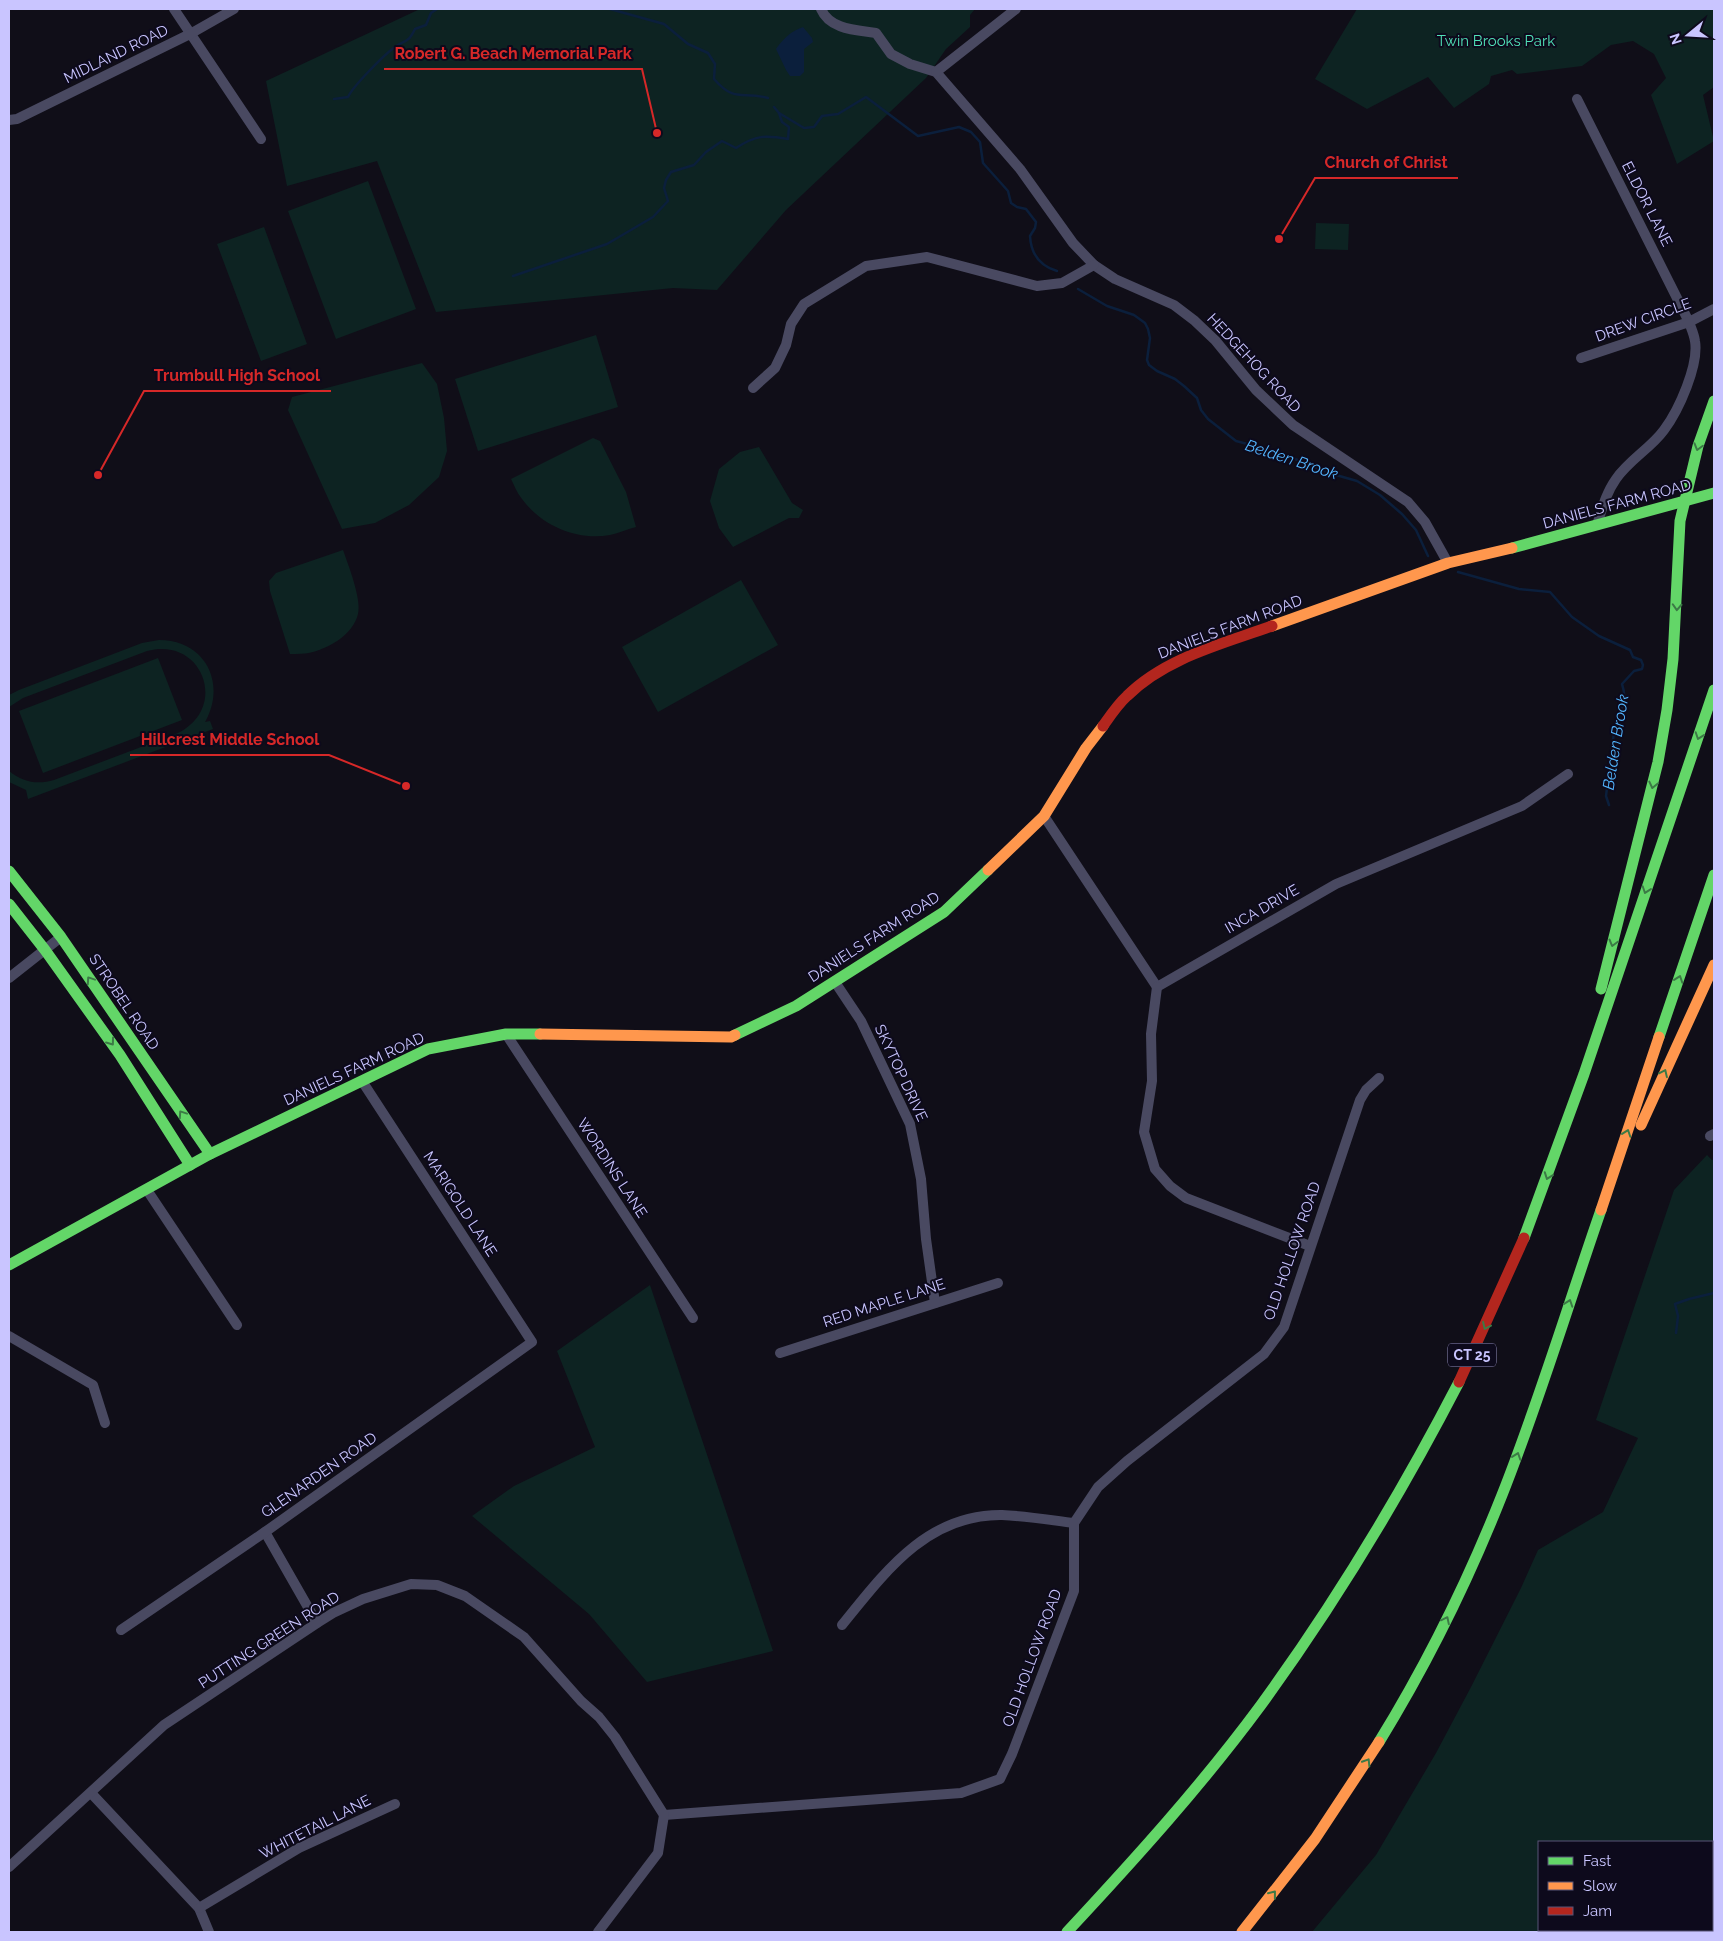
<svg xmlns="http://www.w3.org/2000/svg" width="1723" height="1941" viewBox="0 0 1723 1941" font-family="Raleway,sans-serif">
  <rect width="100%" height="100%" fill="#100e18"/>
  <g fill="#0d2322" fill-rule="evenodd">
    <path d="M420,9H975L970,15V27L946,49L926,78L786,210L717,290L673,288L436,312L377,161L287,186L266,81Z"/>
    <path d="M1357,9H1714V87L1703,95L1714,141L1677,164L1651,95L1666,78L1654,54L1633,41L1611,45L1582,66L1517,74L1512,70L1491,76L1489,84L1454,108L1428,77L1367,109L1315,79Z"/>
    <path d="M368,181L416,309L336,339L288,211Z"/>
    <path d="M1316,223L1349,224L1348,250L1315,249Z"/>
    <path d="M264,227L307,344L261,361L217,244Z"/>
    <path d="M596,335L618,407L478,451L455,379Z"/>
    <path d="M422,363L437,384L444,418L447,451L439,477L409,505L375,523L342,529L288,410L292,397Z"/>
    <path d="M593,438L600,441L626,492L636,527C628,529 619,533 610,535C577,541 542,526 522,499C517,493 514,485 511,479Z"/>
    <path d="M759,447L792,503L803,510L799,518H789L733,547L719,528L710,501L719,469L740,452Z"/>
    <path d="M343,550C348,564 362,600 358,614C353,634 331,647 313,652C306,654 297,654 290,654L270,591L269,581L276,573Z"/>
    <path d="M741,580L778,645L658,712L622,647Z"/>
    <path d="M159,640C205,640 227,683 205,722L210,721L213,729L28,799L26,790L9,782V771C23,782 37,785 54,780L178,733C229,708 203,636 147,651L23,698L9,707V695L19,690L142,643Z"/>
    <path d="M158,658L182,720L43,773L19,711Z"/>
    <path d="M1707,1155L1712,1160H1714V1932H1312L1376,1855L1436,1753L1471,1687L1521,1588L1538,1550L1603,1512L1638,1438L1596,1420L1674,1190ZM1539,1842H1712V1930H1539Z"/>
    <path d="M650,1285L773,1651L647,1682L589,1614L472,1516L514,1486L595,1447L557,1351Z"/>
  </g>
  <path fill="#0b1f3c" d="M803,27L812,38L813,42L804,49V72L800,76H790L786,70L776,49C783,39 791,31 803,27Z"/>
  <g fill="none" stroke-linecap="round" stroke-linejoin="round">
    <g stroke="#0b1f3c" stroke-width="2.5">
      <path d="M610,9L664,24L688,44L708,53L715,64L714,79C735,103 741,91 768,98"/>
      <path d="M334,99L348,97C353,86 385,54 395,47C407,39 408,43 415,29L426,25L431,13L437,9"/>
      <path d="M774,107L779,113"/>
      <path d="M513,276L607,244L653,217L668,201L664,188L666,180L671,172L694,165L706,152L722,141L736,148C756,135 765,135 788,139L789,127L782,122L779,113L804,128L814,127L822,116L838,114L866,97L918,136L959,127L971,132L980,142L983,163L1008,191L1011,203L1017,207L1026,209L1036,222L1035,228L1030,236C1031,254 1040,266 1057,271"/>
      <path d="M1078,289L1107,306L1134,315L1145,323L1148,329L1150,338L1147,360L1149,365L1157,371L1175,379L1184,386L1197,398L1201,410L1208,419L1236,441L1278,452L1329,473L1357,481L1380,495L1402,514L1416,530L1428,556"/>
      <path d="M1458,572L1519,589L1550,592L1572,617L1599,636L1630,650L1633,657L1641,660L1643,665L1642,669L1634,671L1622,684C1629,705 1618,710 1615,729C1610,751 1609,774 1606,796L1609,805"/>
      <path d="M1676,1333L1678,1316L1675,1304L1689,1299L1714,1293"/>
    </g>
    <g stroke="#0b1f3c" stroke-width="16">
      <path d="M1712,1908L1714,1904"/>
      <path d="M1695,1932L1697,1930"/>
    </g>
    <g stroke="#494961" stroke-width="10">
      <path d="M174,9L261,139"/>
      <path d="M821,9C830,30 857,30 876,33L891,54L910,64L936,72L1020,169L1073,243L1094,265L1115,279L1174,305L1195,321L1215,340L1256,390L1293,425L1408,502L1425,522L1448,563"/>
      <path d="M936,72L1016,9"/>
      <path d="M1577,99L1689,322C1691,328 1694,334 1695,341C1699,365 1679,410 1664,430C1651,448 1629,460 1616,479C1606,493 1602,509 1597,525"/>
      <path d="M9,120L17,119L190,34L234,9"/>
      <path d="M1581,358L1689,322L1714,309"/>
      <path d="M753,388L775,368L786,345L791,324L804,304L866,266L927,257L1037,286L1062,283L1094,265"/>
      <path d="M1044,816L1157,987"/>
      <path d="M9,978L61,937"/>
      <path d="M835,982L861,1021L910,1124L921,1179L926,1239L935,1303"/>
      <path d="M1157,987L1336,884L1522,806L1568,774"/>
      <path d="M1157,987L1151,1034L1152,1081L1144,1132L1155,1169L1170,1186L1186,1198L1310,1246"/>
      <path d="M506,1034L693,1318"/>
      <path d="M1710,1136L1714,1134"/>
      <path d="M147,1190L237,1325"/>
      <path d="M9,1336L93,1385L105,1423"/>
      <path d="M780,1353L998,1283"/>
      <path d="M265,1532L317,1623"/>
      <path d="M842,1625C885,1572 927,1514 1002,1515C1026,1516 1050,1520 1074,1523"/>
      <path d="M121,1630L265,1532L532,1342L362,1081"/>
      <path d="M91,1793L199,1908L209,1932"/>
      <path d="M664,1815L961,1793L1000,1779L1012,1754L1074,1591V1523L1098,1487L1127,1461L1264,1354L1284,1327L1360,1100L1366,1090L1379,1078"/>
      <path d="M9,1867L164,1725L317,1623L333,1613L363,1599L411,1584L437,1585L465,1596L524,1637L581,1701L599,1717L615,1737L664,1815L658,1853L598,1932"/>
      <path d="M199,1908L299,1848L395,1804"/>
    </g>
    <g stroke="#63d668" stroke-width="11">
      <path d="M1512,548L1714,493"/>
      <path d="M9,871L61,937L210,1154"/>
      <path d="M9,904L45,950L120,1055L190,1165"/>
      <path d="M1601,989L1658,762L1667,710L1673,659L1680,521L1698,446L1714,401"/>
      <path d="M735,1035L796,1006L944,912L988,870"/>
      <path d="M1659,1037L1714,875"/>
      <path d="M1524,1238L1584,1074L1714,690"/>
      <path d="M9,1265L210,1154L428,1049L506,1034H540"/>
      <path d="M1379,1742C1427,1664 1468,1581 1502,1495C1539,1402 1568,1305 1601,1210"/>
      <path d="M1067,1932C1135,1859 1202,1785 1261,1705C1336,1602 1401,1494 1459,1382"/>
    </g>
    <g stroke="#ff974d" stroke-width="11">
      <path d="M1272,626L1448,563L1512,548"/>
      <path d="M988,870L1044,816L1086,748L1103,726"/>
      <path d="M540,1034L731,1037L735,1035"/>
      <path d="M1641,1125L1714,965"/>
      <path d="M1601,1210L1659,1037"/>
      <path d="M1242,1932L1315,1839L1379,1742"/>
    </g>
    <g stroke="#b3261e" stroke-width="11">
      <path d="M1103,726C1110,716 1118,704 1127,696C1165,658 1222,644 1272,626"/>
      <path d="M1459,1382L1524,1238"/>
    </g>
  </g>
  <defs><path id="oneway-chevron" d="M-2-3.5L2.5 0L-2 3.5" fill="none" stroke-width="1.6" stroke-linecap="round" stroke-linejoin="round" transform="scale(1.25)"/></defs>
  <g stroke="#3c7a46">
    <use href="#oneway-chevron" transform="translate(1698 447) rotate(106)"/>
    <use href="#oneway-chevron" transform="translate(1677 607) rotate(93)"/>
    <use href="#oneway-chevron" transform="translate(1699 736) rotate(109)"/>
    <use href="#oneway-chevron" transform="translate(1653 785) rotate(103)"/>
    <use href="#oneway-chevron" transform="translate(1646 890) rotate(109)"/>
    <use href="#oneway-chevron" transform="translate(1613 943) rotate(105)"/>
    <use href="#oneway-chevron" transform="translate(1679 979) rotate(-71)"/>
    <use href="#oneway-chevron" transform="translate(90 980) rotate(-124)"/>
    <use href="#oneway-chevron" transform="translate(111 1042) rotate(54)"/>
    <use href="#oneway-chevron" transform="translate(1664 1073) rotate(-65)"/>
    <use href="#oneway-chevron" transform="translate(182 1114) rotate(-124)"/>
    <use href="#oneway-chevron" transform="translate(1627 1133) rotate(-71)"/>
    <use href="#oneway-chevron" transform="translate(1548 1176) rotate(110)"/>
    <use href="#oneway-chevron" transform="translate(1569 1303) rotate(-71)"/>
    <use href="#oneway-chevron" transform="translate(1486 1326) rotate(115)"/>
    <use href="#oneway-chevron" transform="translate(1517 1456) rotate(-71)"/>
    <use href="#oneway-chevron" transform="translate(1446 1620) rotate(-64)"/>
    <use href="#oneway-chevron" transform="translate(1367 1762) rotate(-58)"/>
    <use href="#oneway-chevron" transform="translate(1273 1894) rotate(-52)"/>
  </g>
  <g text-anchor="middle" stroke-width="4" stroke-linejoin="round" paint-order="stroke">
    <rect fill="#0d0a1c" stroke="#918dbb" stroke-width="1" x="1448" y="1343.5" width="48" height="23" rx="4"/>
    <g font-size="14" font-weight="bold" fill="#c9c5ff">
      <text x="1472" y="1360">CT 25</text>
    </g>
    <g font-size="15" fill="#50e0b7" stroke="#0d0a1c">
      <text x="1496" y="46">Twin Brooks Park</text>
    </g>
    <g font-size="15" fill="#c9c5ff" stroke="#0d0a1c">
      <text transform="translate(116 54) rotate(-26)" y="5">MIDLAND ROAD</text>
      <text transform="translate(1647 204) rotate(63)" y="5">ELDOR LANE</text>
      <text transform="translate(1643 320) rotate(-20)" y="5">DREW CIRCLE</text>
      <text transform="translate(1254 363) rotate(47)" y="5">HEDGEHOG ROAD</text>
      <text transform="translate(1617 504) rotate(-15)" y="5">DANIELS FARM ROAD</text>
      <text transform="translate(1230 627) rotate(-21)" y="5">DANIELS FARM ROAD</text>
      <text transform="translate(1262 909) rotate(-30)" y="5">INCA DRIVE</text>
      <text transform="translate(874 937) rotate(-33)" y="5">DANIELS FARM ROAD</text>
      <text transform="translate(124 1002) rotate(56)" y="5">STROBEL ROAD</text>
      <text transform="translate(354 1069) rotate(-25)" y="5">DANIELS FARM ROAD</text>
      <text transform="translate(901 1073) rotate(65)" y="5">SKYTOP DRIVE</text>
      <text transform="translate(612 1168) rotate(57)" y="5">WORDINS LANE</text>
      <text transform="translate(460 1204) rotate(57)" y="5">MARIGOLD LANE</text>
      <text transform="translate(1292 1251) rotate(-71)" y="5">OLD HOLLOW ROAD</text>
      <text transform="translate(884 1303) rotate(-18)" y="5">RED MAPLE LANE</text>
      <text transform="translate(319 1475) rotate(-35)" y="5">GLENARDEN ROAD</text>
      <text transform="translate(269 1640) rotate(-33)" y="5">PUTTING GREEN ROAD</text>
      <text transform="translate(1032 1658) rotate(-70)" y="5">OLD HOLLOW ROAD</text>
      <text transform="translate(315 1827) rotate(-27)" y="5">WHITETAIL LANE</text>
    </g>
    <g font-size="16" font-style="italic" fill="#53b6ff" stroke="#0d0a1c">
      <text transform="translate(1292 459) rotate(18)" y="6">Belden Brook</text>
      <text transform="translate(1615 742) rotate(-81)" y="6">Belden Brook</text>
    </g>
  </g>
  <path fill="none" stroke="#d62828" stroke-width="2" d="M657 133L642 69H384M1279 239L1315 178H1458M98 475L144 391H331M406 786L329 755H130"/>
  <g fill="#d62828" stroke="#0d0a1c" stroke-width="2">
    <circle cx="657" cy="133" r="5"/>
    <circle cx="1279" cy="239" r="5"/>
    <circle cx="98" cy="475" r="5"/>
    <circle cx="406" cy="786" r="5"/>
  </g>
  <g font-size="16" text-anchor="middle" font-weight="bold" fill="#d62828" stroke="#0d0a1c" stroke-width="4" stroke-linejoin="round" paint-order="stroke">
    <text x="513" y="59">Robert G. Beach Memorial Park</text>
    <text x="1386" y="168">Church of Christ</text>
    <text x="237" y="381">Trumbull High School</text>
    <text x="230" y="745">Hillcrest Middle School</text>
  </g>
  <rect width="1723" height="1941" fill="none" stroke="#c9c5ff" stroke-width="20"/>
  <rect x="1538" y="1841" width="175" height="90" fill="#0d0a1c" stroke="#585577"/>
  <rect x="1548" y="1857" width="25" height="8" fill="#63d668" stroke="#585577"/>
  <text x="1583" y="1866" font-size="15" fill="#c9c5ff">Fast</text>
  <rect x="1548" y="1882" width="25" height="8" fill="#ff974d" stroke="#585577"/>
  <text x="1583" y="1891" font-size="15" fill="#c9c5ff">Slow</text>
  <rect x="1548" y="1907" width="25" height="8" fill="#b3261e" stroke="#585577"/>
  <text x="1583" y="1916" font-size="15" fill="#c9c5ff">Jam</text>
  <g transform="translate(1688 35) rotate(252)" stroke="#0d0a1c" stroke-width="4" paint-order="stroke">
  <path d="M0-4L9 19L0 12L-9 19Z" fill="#c9c5ff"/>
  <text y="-8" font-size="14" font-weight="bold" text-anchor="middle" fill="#c9c5ff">N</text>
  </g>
</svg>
